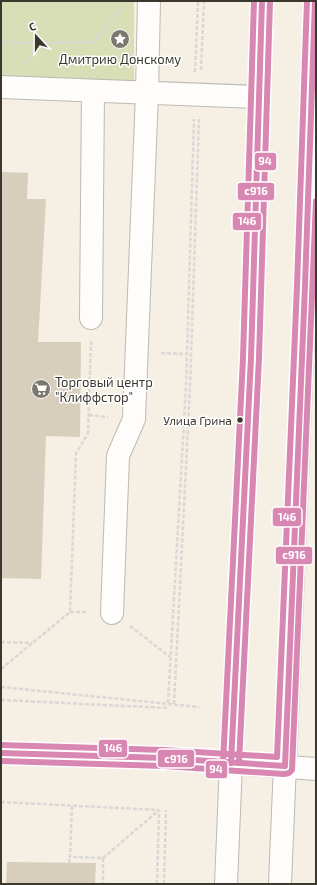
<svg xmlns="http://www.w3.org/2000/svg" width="317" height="885" viewBox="0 0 317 885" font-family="'Exo 2',sans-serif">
  <rect width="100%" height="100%" fill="#f5efe4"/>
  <path fill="#d8deb6" d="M1,1H134V81L1,77Z"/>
  <g fill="#d7cfbc">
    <path d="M1,172L28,173L27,199H46L38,342H81L80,437L46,436L41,579L1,578Z"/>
    <path d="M7,862L96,863L95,884H6Z"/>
  </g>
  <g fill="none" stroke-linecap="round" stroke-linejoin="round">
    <defs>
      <g id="minor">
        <path d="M1,87L259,97"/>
        <path d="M91,318L93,91"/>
        <path d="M112,613L118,456L134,419L147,93L149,1"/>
        <path d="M1,753L164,758L316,769"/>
        <path d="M226,884L231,763L251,358L262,1"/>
        <path d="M280,884L305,286L315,1"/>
      </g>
    </defs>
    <use href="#minor" stroke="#bebab1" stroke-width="24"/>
    <g stroke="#d9d8d5" stroke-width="2.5" stroke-dasharray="4 2" stroke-linecap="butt">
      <path d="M1,42L40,43L94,42L124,5"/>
      <path d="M24,63L40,43"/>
      <path d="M201,70L204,1"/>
      <path d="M195,72L198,1"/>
      <path d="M161,353L186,354"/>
      <path d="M89,415L108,417"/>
      <path d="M70,612H87"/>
      <path d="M130,626L170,657"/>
      <path d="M1,642L32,643"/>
      <path d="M1,669L70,612L76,454L88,433L91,341"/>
      <path d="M1,687L199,707"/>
      <path d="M1,700L168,708"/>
      <path d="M168,703L186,387L194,119"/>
      <path d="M174,704L190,387L199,119"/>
      <path d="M1,802L159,810"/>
      <path d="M72,806L70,857L103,858V884"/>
      <path d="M103,858L159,810"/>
      <path d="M69,863L70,857"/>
      <path d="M157,884L159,810"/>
      <path d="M164,884L166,810"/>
    </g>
    <use href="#minor" stroke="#fefdfb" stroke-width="22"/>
    <defs>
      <g id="bus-1">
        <path d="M1,753L164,758L285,766L305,286L315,1"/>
        <path d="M231,763L251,358L262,1"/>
      </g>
      <g id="bus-2">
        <path d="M1,761L164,766L284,774L289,773L292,770L316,201"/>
        <path d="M239,763L259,358L270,1"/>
      </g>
      <g id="bus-3">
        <path d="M1,745L164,750L277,757L297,286L307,1"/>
        <path d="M223,763L243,358L254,1"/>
      </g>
    </defs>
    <use href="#bus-1" stroke="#fff" stroke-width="9"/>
    <use href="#bus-2" stroke="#fff" stroke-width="9"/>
    <use href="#bus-3" stroke="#fff" stroke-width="9"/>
    <use href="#bus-1" stroke="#d886b2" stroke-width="6"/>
    <use href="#bus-2" stroke="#d886b2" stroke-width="6"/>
    <use href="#bus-3" stroke="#d886b2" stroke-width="6"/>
  </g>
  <defs>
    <symbol id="sight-disc" viewBox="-11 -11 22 22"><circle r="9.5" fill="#7c786f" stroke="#fff"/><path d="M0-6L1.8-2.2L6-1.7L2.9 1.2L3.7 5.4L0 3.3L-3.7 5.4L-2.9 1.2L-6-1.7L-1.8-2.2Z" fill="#fff"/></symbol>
    <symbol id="supermarket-disc" viewBox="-11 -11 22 22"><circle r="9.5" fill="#7c786f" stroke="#fff"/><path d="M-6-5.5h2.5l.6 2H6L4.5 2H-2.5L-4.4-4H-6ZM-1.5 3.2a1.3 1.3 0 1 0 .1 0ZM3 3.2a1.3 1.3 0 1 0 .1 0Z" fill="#fff"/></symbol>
  </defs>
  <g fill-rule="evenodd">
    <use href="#sight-disc" x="109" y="28" width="22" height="22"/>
    <use href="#supermarket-disc" x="30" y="378" width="22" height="22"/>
  </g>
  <circle fill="#3b3830" stroke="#fff" stroke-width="1.5" cx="240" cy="420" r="3.5"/>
  <g text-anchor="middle" stroke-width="3" stroke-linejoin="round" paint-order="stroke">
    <g font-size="12" fill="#3b3830" stroke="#fff" text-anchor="end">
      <text x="232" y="425">Улица Грина</text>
    </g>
    <g font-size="13" fill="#3b3830" stroke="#fff">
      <text x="120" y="64">Дмитрию Донскому</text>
      <text x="55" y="387" text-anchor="start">Торговый центр<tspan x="55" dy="15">"Клиффстор"</tspan></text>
    </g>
  </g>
  <g stroke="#fff" stroke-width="1.5">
    <rect x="254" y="152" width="23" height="19" rx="4" fill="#d886b2"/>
    <rect x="237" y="182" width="38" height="19" rx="4" fill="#d886b2"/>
    <rect x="232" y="212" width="30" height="19" rx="4" fill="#d886b2"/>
    <rect x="272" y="507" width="30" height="20" rx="4" fill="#d886b2"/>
    <rect x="275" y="546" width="38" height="19" rx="4" fill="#d886b2"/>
    <rect x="98" y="739" width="30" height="19" rx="4" fill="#d886b2"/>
    <rect x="157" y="749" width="38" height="19" rx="4" fill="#d886b2"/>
    <rect x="205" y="760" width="23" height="19" rx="4" fill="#d886b2"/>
  </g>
  <g font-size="11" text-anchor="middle" font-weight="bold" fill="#fff">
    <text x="265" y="165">94</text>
    <text x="256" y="195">с916</text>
    <text x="247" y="225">146</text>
    <text x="287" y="521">146</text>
    <text x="294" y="559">с916</text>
    <text x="113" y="752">146</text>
    <text x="176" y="763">с916</text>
    <text x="216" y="773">94</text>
  </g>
  <rect width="317" height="885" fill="none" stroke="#3b3830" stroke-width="4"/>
  <g transform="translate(36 36) rotate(339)" stroke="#ffffff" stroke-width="3" paint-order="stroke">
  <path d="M0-3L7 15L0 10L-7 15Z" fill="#3b3830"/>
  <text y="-6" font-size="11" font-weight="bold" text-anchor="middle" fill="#3b3830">С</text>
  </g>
</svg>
